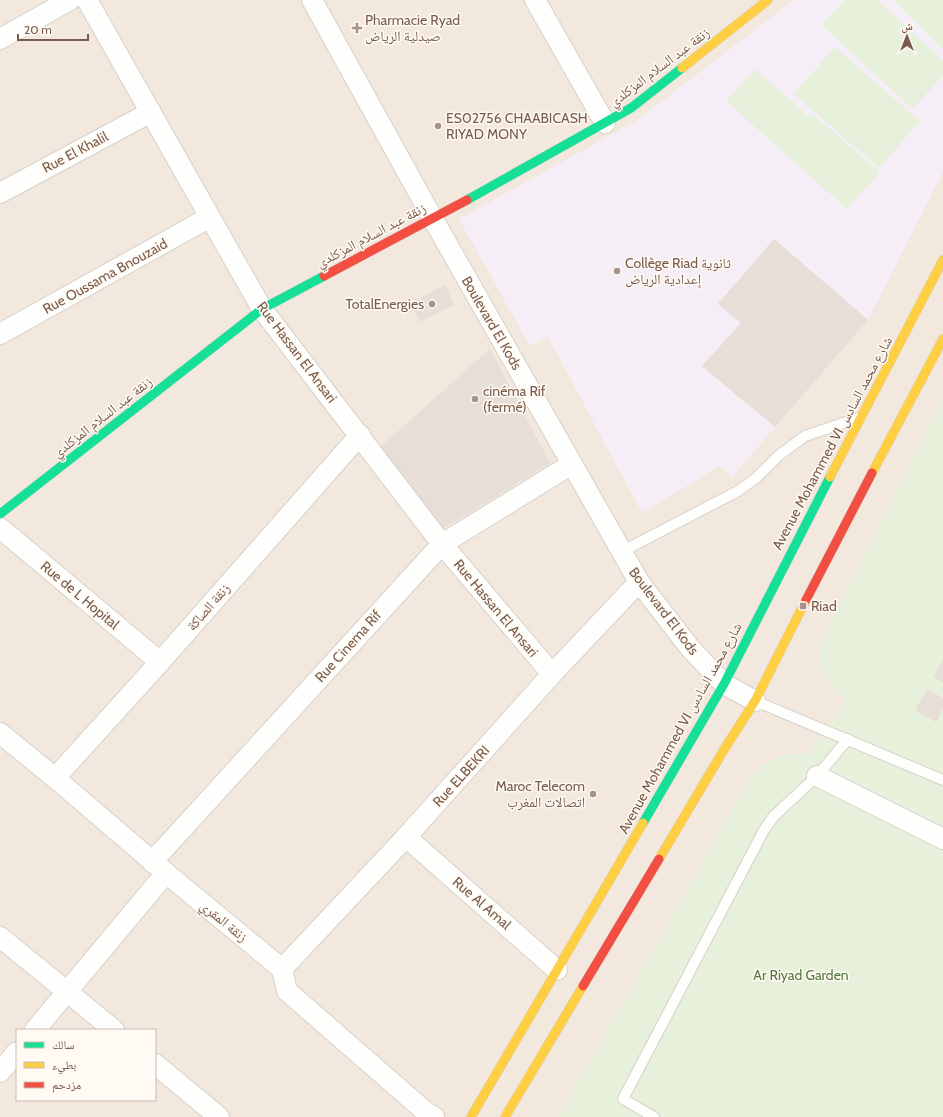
<svg xmlns="http://www.w3.org/2000/svg" width="943" height="1117" viewBox="0 0 943 1117" font-family="Cabin,'Noto Naskh Arabic',sans-serif">
  <rect width="100%" height="100%" fill="#f9f5f0"/>
  <path fill="#f2e8de" fill-rule="evenodd" d="M0,0H943V1117H0ZM17,1030H155V1100H17Z"/>
  <path fill="#f6eef6" d="M794,0H943V172L868,320L774,239L718,303L741,323L702,367L775,427L733,477L720,466L642,513L548,337L530,346L459,219L636,121Z"/>
  <g fill="#e7f0db">
    <path d="M845,0H878L943,61V76L912,109L822,25Z"/>
    <path d="M894,0H943V50Z"/>
    <path d="M835,47L920,121L879,168L794,94Z"/>
    <path d="M755,69L808,116L811,113L880,172L847,209L726,101Z"/>
    <path d="M943,400V1117H558L753,774L769,761L788,754H808L846,700L827,680L819,662L821,644Z"/>
  </g>
  <g fill="#e6ded7">
    <path d="M774,239L868,320L775,427L702,366L741,323L718,304Z"/>
    <path d="M445,285L454,305L420,322L410,303Z"/>
    <path d="M490,349L550,463L442,529L378,449Z"/>
    <path d="M943,660V682L934,677Z"/>
    <path d="M927,689L943,698V709L936,722L915,710Z"/>
  </g>
  <g fill="none" stroke-linecap="round" stroke-linejoin="round">
    <defs>
      <g id="lane">
        <path d="M621,552L738,491L756,478L778,456L805,436L858,418"/>
        <path d="M755,701L943,780"/>
        <path d="M654,1117L623,1099L764,830L774,816L817,776L848,739"/>
      </g>
      <g id="street">
        <path d="M87,0L262,309L442,544L552,674"/>
        <path d="M312,0L433,219L639,582L690,648L724,684L755,701"/>
        <path d="M535,0L605,123"/>
        <path d="M0,39L70,0"/>
        <path d="M0,193L151,112"/>
        <path d="M0,334L210,217"/>
        <path d="M0,528L160,662"/>
        <path d="M0,733L55,778L166,873L282,969L287,991L427,1113L434,1117"/>
        <path d="M817,776L943,839"/>
        <path d="M55,778L160,662L360,435"/>
        <path d="M406,837L557,970"/>
        <path d="M152,862L442,544L572,464"/>
        <path d="M0,937L114,1030"/>
        <path d="M282,969L406,837L552,674L639,582"/>
        <path d="M35,1030L166,873"/>
        <path d="M155,1064L219,1117"/>
        <path d="M0,1072L17,1052"/>
      </g>
      <g id="fast">
        <path d="M467,200L631,108L682,68"/>
        <path d="M0,514L262,309L324,276"/>
        <path d="M643,823L724,684L830,477"/>
      </g>
      <g id="slow">
        <path d="M682,68L768,0"/>
        <path d="M872,473L943,339"/>
        <path d="M830,477L943,260"/>
        <path d="M659,859L725,748L755,701L806,600"/>
        <path d="M471,1117L643,823"/>
        <path d="M505,1117L583,986"/>
      </g>
      <g id="jam">
        <path d="M324,276L467,200"/>
        <path d="M806,600L872,473"/>
        <path d="M583,986L659,859"/>
      </g>
    </defs>
    <use href="#lane" stroke="#d7d1cb" stroke-width="12"/>
    <use href="#street" stroke="#d7d1cb" stroke-width="22"/>
    <use href="#fast" stroke="#d9d2cb" stroke-width="10"/>
    <use href="#slow" stroke="#d9d2cb" stroke-width="10"/>
    <use href="#jam" stroke="#d9d2cb" stroke-width="10"/>
    <use href="#lane" stroke="#fefefd" stroke-width="10"/>
    <use href="#street" stroke="#fefefd" stroke-width="20"/>
    <use href="#fast" stroke="#16e098" stroke-width="9"/>
    <use href="#slow" stroke="#ffcf43" stroke-width="9"/>
    <use href="#jam" stroke="#f24e42" stroke-width="9"/>
  </g>
  <g fill="#a69286" stroke="#fffaf3" stroke-width="1.5">
    <path d="M355 22h4v4h4v4h-4v4h-4v-4h-4v-4h4z"/>
    <circle cx="438" cy="126" r="4"/>
    <circle cx="617" cy="271" r="4"/>
    <circle cx="432" cy="304" r="4"/>
    <circle cx="475" cy="399" r="4"/>
    <rect x="799" y="602" width="8" height="8" rx="2"/>
    <circle cx="593" cy="794" r="4"/>
  </g>
  <g text-anchor="middle" stroke-width="3" stroke-linejoin="round" paint-order="stroke">
    <g font-size="14" fill="#7a5c4d" stroke="#fffaf3" text-anchor="start">
      <text x="365" y="25">Pharmacie Ryad<tspan x="365" dy="16">صيدلية الرياض</tspan></text>
      <text x="446" y="123">ES02756 CHAABICASH<tspan x="446" dy="16">RIYAD MONY</tspan></text>
      <text x="625" y="268">Collège Riad ثانوية<tspan x="625" dy="16">إعدادية الرياض</tspan></text>
      <text x="424" y="309" text-anchor="end">TotalEnergies</text>
      <text x="483" y="396">cinéma Rif<tspan x="483" dy="16">(fermé)</tspan></text>
      <text x="811" y="611">Riad</text>
      <text x="585" y="791" text-anchor="end">Maroc Telecom<tspan x="585" dy="16">اتصالات المغرب</tspan></text>
    </g>
    <g font-size="14" fill="#7a5c4d" stroke="#fffaf3">
      <text transform="translate(659 67) rotate(-37)" y="5">زنقة عبد السلام المزكلدي</text>
      <text transform="translate(75 152) rotate(-28)" y="5">Rue El Khalil</text>
      <text transform="translate(371 235) rotate(-28)" y="5">زنقة عبد السلام المزكلدي</text>
      <text transform="translate(105 276) rotate(-29)" y="5">Rue Oussama Bnouzaid</text>
      <text transform="translate(492 323) rotate(60)" y="5">Boulevard El Kods</text>
      <text transform="translate(297 352) rotate(53)" y="5">Rue Hassan El Ansari</text>
      <text transform="translate(102 417) rotate(-38)" y="5">زنقة عبد السلام المزكلدي</text>
      <text transform="translate(832 443) rotate(-62)" y="5">Avenue Mohammed VI شارع محمد السادس</text>
      <text transform="translate(80 595) rotate(40)" y="5">Rue de L Hopital</text>
      <text transform="translate(208 607) rotate(-49)" y="5">زنقة الصاكة</text>
      <text transform="translate(496 608) rotate(50)" y="5">Rue Hassan El Ansari</text>
      <text transform="translate(664 611) rotate(53)" y="5">Boulevard El Kods</text>
      <text transform="translate(348 646) rotate(-48)" y="5">Rue Cinema Rif</text>
      <text transform="translate(680 728) rotate(-61)" y="5">Avenue Mohammed VI شارع محمد السادس</text>
      <text transform="translate(461 776) rotate(-48)" y="5">Rue ELBEKRI</text>
      <text transform="translate(482 903) rotate(41)" y="5">Rue Al Amal</text>
      <text transform="translate(224 921) rotate(39)" y="5">زنقة المقري</text>
    </g>
    <g font-size="14" fill="#537a41" stroke="#fffaf3">
      <text x="801" y="980">Ar Riyad Garden</text>
    </g>
  </g>
  <rect x="16" y="1029" width="140" height="72" fill="#fffaf3" stroke="#cabbb1"/>
  <rect x="24" y="1042" width="20" height="6" fill="#16e098" stroke="#cabbb1"/>
  <text x="52" y="1049" font-size="12" fill="#7a5c4d">سالك</text>
  <rect x="24" y="1062" width="20" height="6" fill="#ffcf43" stroke="#cabbb1"/>
  <text x="52" y="1069" font-size="12" fill="#7a5c4d">بطيء</text>
  <rect x="24" y="1082" width="20" height="6" fill="#f24e42" stroke="#cabbb1"/>
  <text x="52" y="1089" font-size="12" fill="#7a5c4d">مزدحم</text>
  <g transform="translate(907 36)" stroke="#fffaf3" stroke-width="3" paint-order="stroke">
  <path d="M0-3L7 15L0 10L-7 15Z" fill="#7a5c4d"/>
  <text y="-6" font-size="11" font-weight="bold" text-anchor="middle" fill="#7a5c4d">ش</text>
  </g>
  <path d="M18 34v6h70v-6" fill="none" stroke="#7a5c4d" stroke-width="2"/>
  <text x="24" y="34" font-size="12" fill="#7a5c4d" stroke="#fffaf3" stroke-width="3" paint-order="stroke">20 m</text>
</svg>
